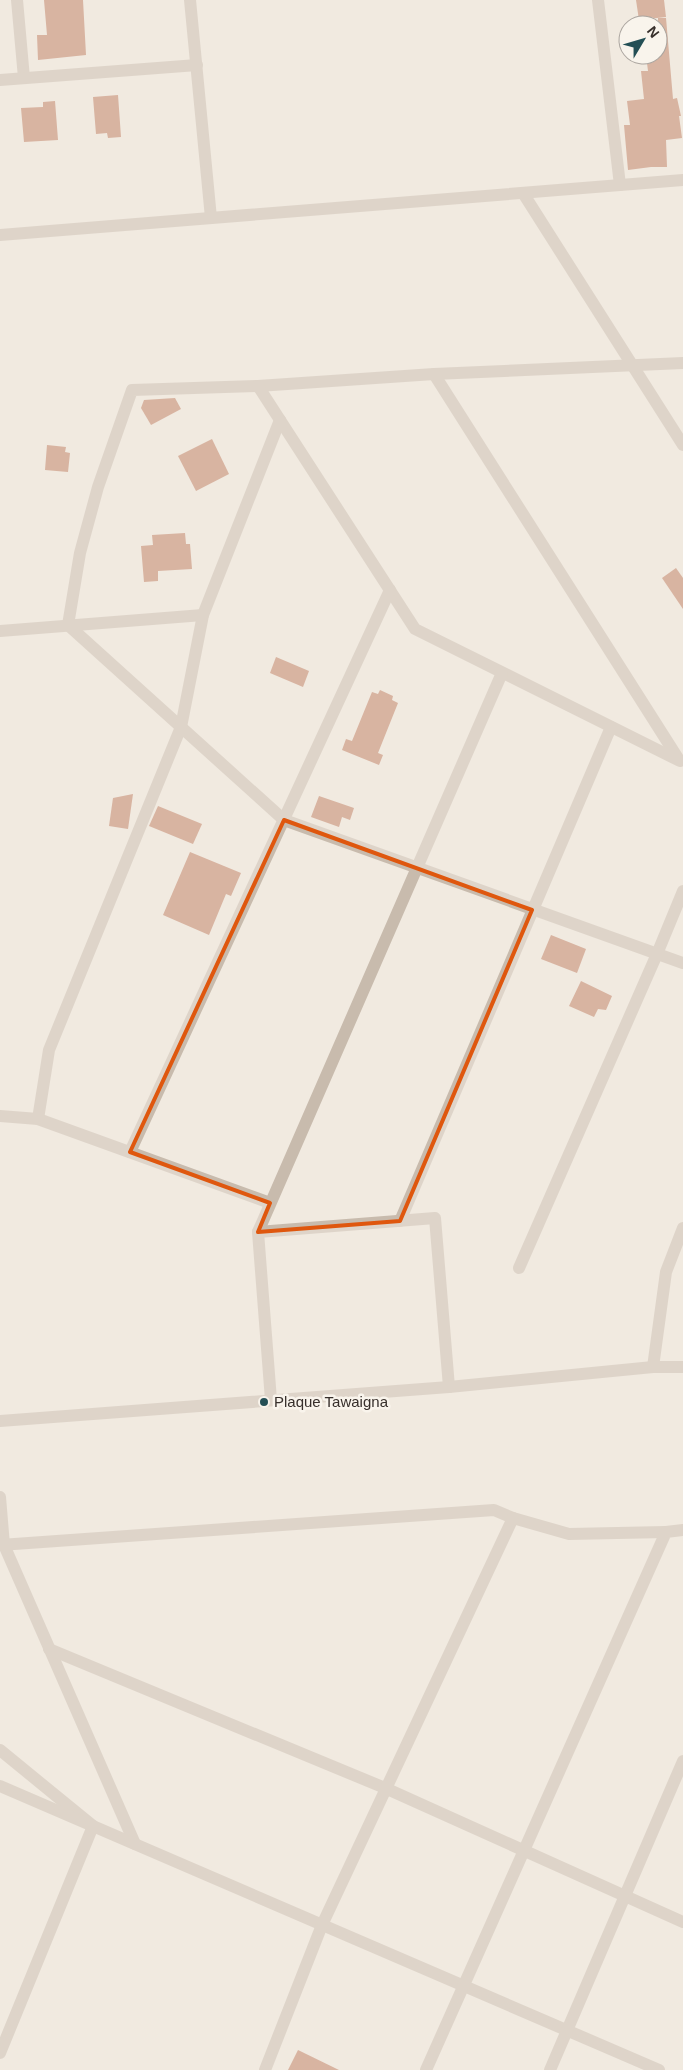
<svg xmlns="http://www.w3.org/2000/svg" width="683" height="2070" viewBox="0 0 683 2070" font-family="Arial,sans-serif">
  <rect width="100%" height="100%" fill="#f1eae0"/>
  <g fill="#bb7354">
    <path d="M44,0H83L86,55L38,60L37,35H47Z"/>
    <path d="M636,0H664L666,17L639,20Z"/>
    <path d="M658,18H666L673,99L677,98L681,116H679L682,138L666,140L667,167H651L628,170L624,125H630L627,101L644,99L641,71H648L646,55H658Z"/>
    <path d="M118,95L121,137L108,138L107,133L96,134L93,97Z"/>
    <path d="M55,101L58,140L24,142L21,108L43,107V102Z"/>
    <path d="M175,398L181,409L151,425L141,408L144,400Z"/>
    <path d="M212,439L229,474L196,491L178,456Z"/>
    <path d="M47,445L66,447L65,452L70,453L68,472L45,470Z"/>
    <path d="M185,533L186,544H190L192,569L158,571V581L144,582L141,546L153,545L152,535Z"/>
    <path d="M676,568L683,578V609L662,578Z"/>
    <path d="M276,657L309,671L303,687L270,673Z"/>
    <path d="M380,690L393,696L392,700L398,703L378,753L383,755L379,765L342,750L346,739L352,741L372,692L378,694Z"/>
    <path d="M133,794L128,829L109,826L113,798Z"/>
    <path d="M319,796L354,808L350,820L342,817L339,827L311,817Z"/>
    <path d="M158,806L202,824L193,844L149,826Z"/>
    <path d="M190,852L241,873L231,896L226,894L209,935L163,915Z"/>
    <path d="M551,935L586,949L577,973L541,959Z"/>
    <path d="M581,981L612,996L606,1010L598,1009L594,1017L569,1006Z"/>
    <path d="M298,2050L339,2070H288Z"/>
  </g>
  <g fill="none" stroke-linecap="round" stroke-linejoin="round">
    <g stroke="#c8bbad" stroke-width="12">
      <path d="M17,0L24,78"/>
      <path d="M190,0L211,218"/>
      <path d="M598,0L620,185"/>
      <path d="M0,80L197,65"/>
      <path d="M523,193L683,445"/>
      <path d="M0,235L683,180"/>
      <path d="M683,363L434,374L258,386L132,390L98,487L80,553L68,625L284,820L683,963"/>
      <path d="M434,374L679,760"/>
      <path d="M258,386L415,629L680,761"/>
      <path d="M0,631L203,615"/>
      <path d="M0,1116L38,1119L270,1203"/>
      <path d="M38,1119L49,1050L181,727L203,615L280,420"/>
      <path d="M130,1152L390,590"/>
      <path d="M400,1221L611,727"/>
      <path d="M258,1232L435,1218L449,1387"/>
      <path d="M519,1268L657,954L683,891"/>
      <path d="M653,1367L666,1272L683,1228"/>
      <path d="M271,1400L258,1232L502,673"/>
      <path d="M0,1421L449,1387L653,1367H683"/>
      <path d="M0,1497L4,1545L135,1844"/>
      <path d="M0,1545L494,1510L513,1518L569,1534L666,1532"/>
      <path d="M49,1649L385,1788L683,1922"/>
      <path d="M0,1750L93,1826L0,2053"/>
      <path d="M0,1786L659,2070"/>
      <path d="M265,2070L322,1925L513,1518"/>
      <path d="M426,2070L666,1532L683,1530"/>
      <path d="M550,2070L683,1761"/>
    </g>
  </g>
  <path d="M0 0H683V2070H0ZM284,820L532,910L400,1221L258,1232L270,1203L130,1152Z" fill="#f1eae0" fill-opacity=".55" fill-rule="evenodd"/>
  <path fill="none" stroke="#df570e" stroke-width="4" stroke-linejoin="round" d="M284,820L532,910L400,1221L258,1232L270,1203L130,1152Z"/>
  <circle fill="#244f55" stroke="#f9f4ec" stroke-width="2" cx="264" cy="1402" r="5"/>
  <g text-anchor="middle" stroke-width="5" stroke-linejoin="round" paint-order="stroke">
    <g font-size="15" fill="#372f2b" stroke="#f9f4ec" text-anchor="start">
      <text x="274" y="1407">Plaque Tawaigna</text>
    </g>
  </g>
  <g transform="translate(643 40) rotate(52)"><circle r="24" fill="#f9f4ec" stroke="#aba59f"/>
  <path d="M0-4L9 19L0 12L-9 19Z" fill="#244f55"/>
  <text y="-8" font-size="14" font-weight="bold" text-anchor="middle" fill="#372f2b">N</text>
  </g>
</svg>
